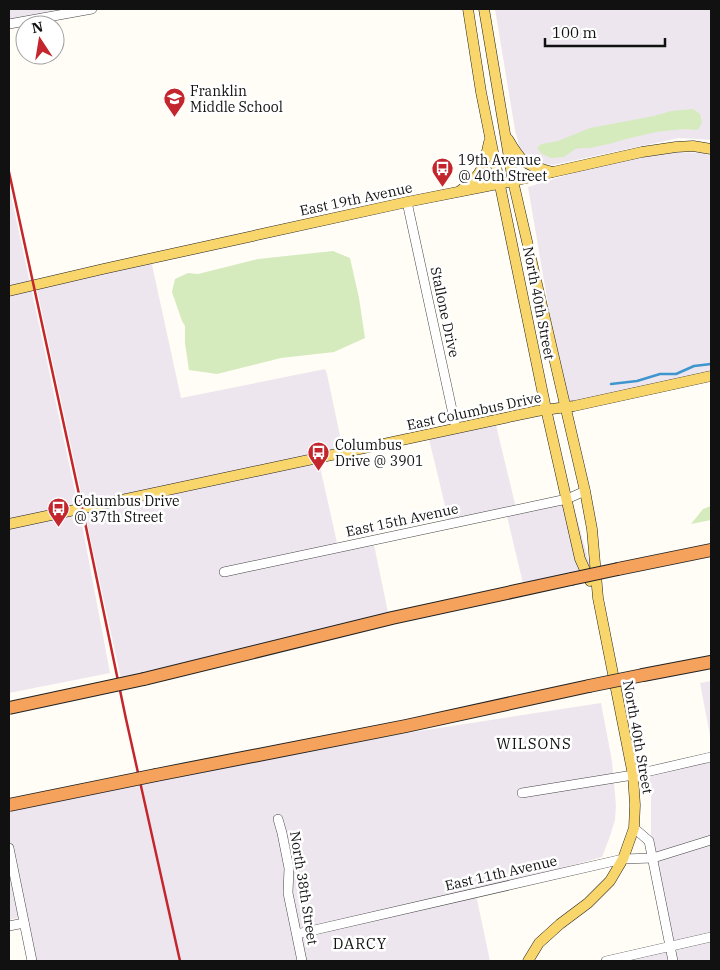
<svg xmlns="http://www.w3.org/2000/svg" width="720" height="970" viewBox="0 0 720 970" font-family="'IBM Plex Serif',serif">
  <rect width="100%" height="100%" fill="#fffdf5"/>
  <g fill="#eee6ef">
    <path d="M9,9H60L9,20Z"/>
    <path d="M495,9H711V140L679,138L553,165L534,162L521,153L515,130Z"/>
    <path d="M671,152L703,153L711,156V372L565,404L528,187L595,166Z"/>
    <path d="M9,186L81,519L110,673L9,693Z"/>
    <path d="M151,260L181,398L325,369L327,374L343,450L84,506L36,285Z"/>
    <path d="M495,421L516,508L449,522L428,435Z"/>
    <path d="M318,458L338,547L373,540L390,622L121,679L84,509Z"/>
    <path d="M571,497L593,576L525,592L506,512Z"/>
    <path d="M711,681V741L700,683Z"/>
    <path d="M601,703L612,761L616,805L615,820L609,839L602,857L531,877L475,890L490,961H180L140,781L355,741Z"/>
    <path d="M711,754V935L671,944L651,861V798L647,767Z"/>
    <path d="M138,781L179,961H34L9,838V806Z"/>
    <path d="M9,855L21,917L9,920Z"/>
    <path d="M711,939V961H610Z"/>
  </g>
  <g fill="#d5ebbd">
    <path d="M693,109L700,114L702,122L698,130L683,129L656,132L622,140L613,143L590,148H582L575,149L564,157L551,158L542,154L537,148L541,144L558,141L590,128L654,116L671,111Z"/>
    <path d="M333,251L350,258L359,298L365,338L334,352L281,358L217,374L189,370L185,343V326L182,321L172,292L175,279L188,273L198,274L258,259Z"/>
    <path d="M711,506V520L691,524L703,509Z"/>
  </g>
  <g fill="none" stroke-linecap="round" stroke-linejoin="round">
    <path stroke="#3f96cf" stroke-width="2.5" d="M611,384L637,381L660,374H676L694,366L711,364"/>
    <defs>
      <g id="minor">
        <path d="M9,24L92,9"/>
        <path d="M407,202L456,428"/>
        <path d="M224,572L567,499L585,491"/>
        <path d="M522,793L633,775L711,757"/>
        <path d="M278,819L282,833L289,868L288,893L302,961"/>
        <path d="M634,828L649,841L673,961"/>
        <path d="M9,848L32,961"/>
        <path d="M9,926L24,923"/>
        <path d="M297,934L623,859L653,858L711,840"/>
        <path d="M606,961L711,937"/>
      </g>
      <g id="major">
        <path d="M468,9L481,92L490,137L546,409L580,559L590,581"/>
        <path d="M484,9L513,181L585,491L592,529L598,598L633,775L635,805L634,828L623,859L610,881L588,903L560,924L539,943L528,961"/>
        <path d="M508,139C523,165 525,164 552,172"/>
        <path d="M461,190C482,175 484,167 489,142"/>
        <path d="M9,291L103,269L407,202L513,181L642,152L676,147L693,146L711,149"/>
        <path d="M9,524L537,411L574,406L711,376"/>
      </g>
      <g id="highway">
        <path d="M618,569L711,550"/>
        <path d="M643,675L711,662"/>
        <path d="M144,679L392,618L571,579"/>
        <path d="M156,775L406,726L589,686"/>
      </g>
    </defs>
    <use href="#minor" stroke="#444" stroke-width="10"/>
    <use href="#major" stroke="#222" stroke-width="11"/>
    <use href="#highway" stroke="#222" stroke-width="14"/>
    <use href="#minor" stroke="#fff" stroke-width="9"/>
    <use href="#major" stroke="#f9d66b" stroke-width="10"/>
    <use href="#highway" stroke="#f5a25d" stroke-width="12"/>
    <path stroke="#c4262e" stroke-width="2.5" d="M9,172L82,508L126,719L180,961"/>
    <defs>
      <g id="highway-bridge">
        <path d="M571,579L618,569"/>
        <path d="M589,686L643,675"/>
        <path d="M9,708L144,679"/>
        <path d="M9,805L156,775"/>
      </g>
    </defs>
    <use href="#highway-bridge" stroke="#222" stroke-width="14" stroke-linecap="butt"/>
    <use href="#highway-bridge" stroke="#f5a25d" stroke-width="12"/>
  </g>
  <defs>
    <symbol id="school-pin" viewBox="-11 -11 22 30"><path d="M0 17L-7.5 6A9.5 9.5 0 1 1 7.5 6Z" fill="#c4262e" stroke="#fff"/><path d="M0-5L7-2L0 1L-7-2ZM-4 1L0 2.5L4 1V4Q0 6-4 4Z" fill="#fff"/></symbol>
    <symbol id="bus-pin" viewBox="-11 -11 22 30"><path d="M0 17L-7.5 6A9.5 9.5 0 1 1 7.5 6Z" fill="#c4262e" stroke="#fff"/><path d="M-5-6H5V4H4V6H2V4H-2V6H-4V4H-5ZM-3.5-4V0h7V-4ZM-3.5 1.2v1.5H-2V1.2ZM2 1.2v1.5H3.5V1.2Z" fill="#fff"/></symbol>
  </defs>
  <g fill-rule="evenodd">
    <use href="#school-pin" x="162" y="86" width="25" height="34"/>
    <use href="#bus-pin" x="430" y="156" width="25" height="34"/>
    <use href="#bus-pin" x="306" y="440" width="25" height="34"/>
    <use href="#bus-pin" x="46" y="496" width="25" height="34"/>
  </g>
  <g text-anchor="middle" stroke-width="5" stroke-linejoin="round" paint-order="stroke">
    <g font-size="14" fill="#111" stroke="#fff" text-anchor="start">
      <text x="190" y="96">Franklin<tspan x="190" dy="16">Middle School</tspan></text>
      <text x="458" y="165">19th Avenue<tspan x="458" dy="16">@ 40th Street</tspan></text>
      <text x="335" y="450">Columbus<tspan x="335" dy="16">Drive @ 3901</tspan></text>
      <text x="74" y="506">Columbus Drive<tspan x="74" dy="16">@ 37th Street</tspan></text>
    </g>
    <g font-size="14" fill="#111" stroke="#fff">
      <text transform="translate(356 199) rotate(-12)" y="5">East 19th Avenue</text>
      <text transform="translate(539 303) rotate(79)" y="5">North 40th Street</text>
      <text transform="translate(445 312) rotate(78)" y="5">Stallone Drive</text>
      <text transform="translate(474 411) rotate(-12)" y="5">East Columbus Drive</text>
      <text transform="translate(402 520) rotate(-12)" y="5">East 15th Avenue</text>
      <text transform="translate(638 737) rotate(80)" y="5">North 40th Street</text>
      <text transform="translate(501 873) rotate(-13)" y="5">East 11th Avenue</text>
      <text transform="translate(304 888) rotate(81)" y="5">North 38th Street</text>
    </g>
    <g font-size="15" letter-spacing="1" fill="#111" stroke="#fff">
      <text x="534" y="749">WILSONS</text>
      <text x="360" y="949">DARCY</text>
    </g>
  </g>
  <rect width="720" height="970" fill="none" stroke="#111111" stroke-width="20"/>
  <g transform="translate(40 40) rotate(348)"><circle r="24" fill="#ffffff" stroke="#a0a0a0"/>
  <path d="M0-4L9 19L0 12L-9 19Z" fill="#c4262e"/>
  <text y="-8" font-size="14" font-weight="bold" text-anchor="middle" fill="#111111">N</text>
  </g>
  <path d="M545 38v8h120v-8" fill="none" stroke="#111111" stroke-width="2.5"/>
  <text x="552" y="38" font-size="15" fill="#111111" stroke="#ffffff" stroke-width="4" paint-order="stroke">100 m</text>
</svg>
